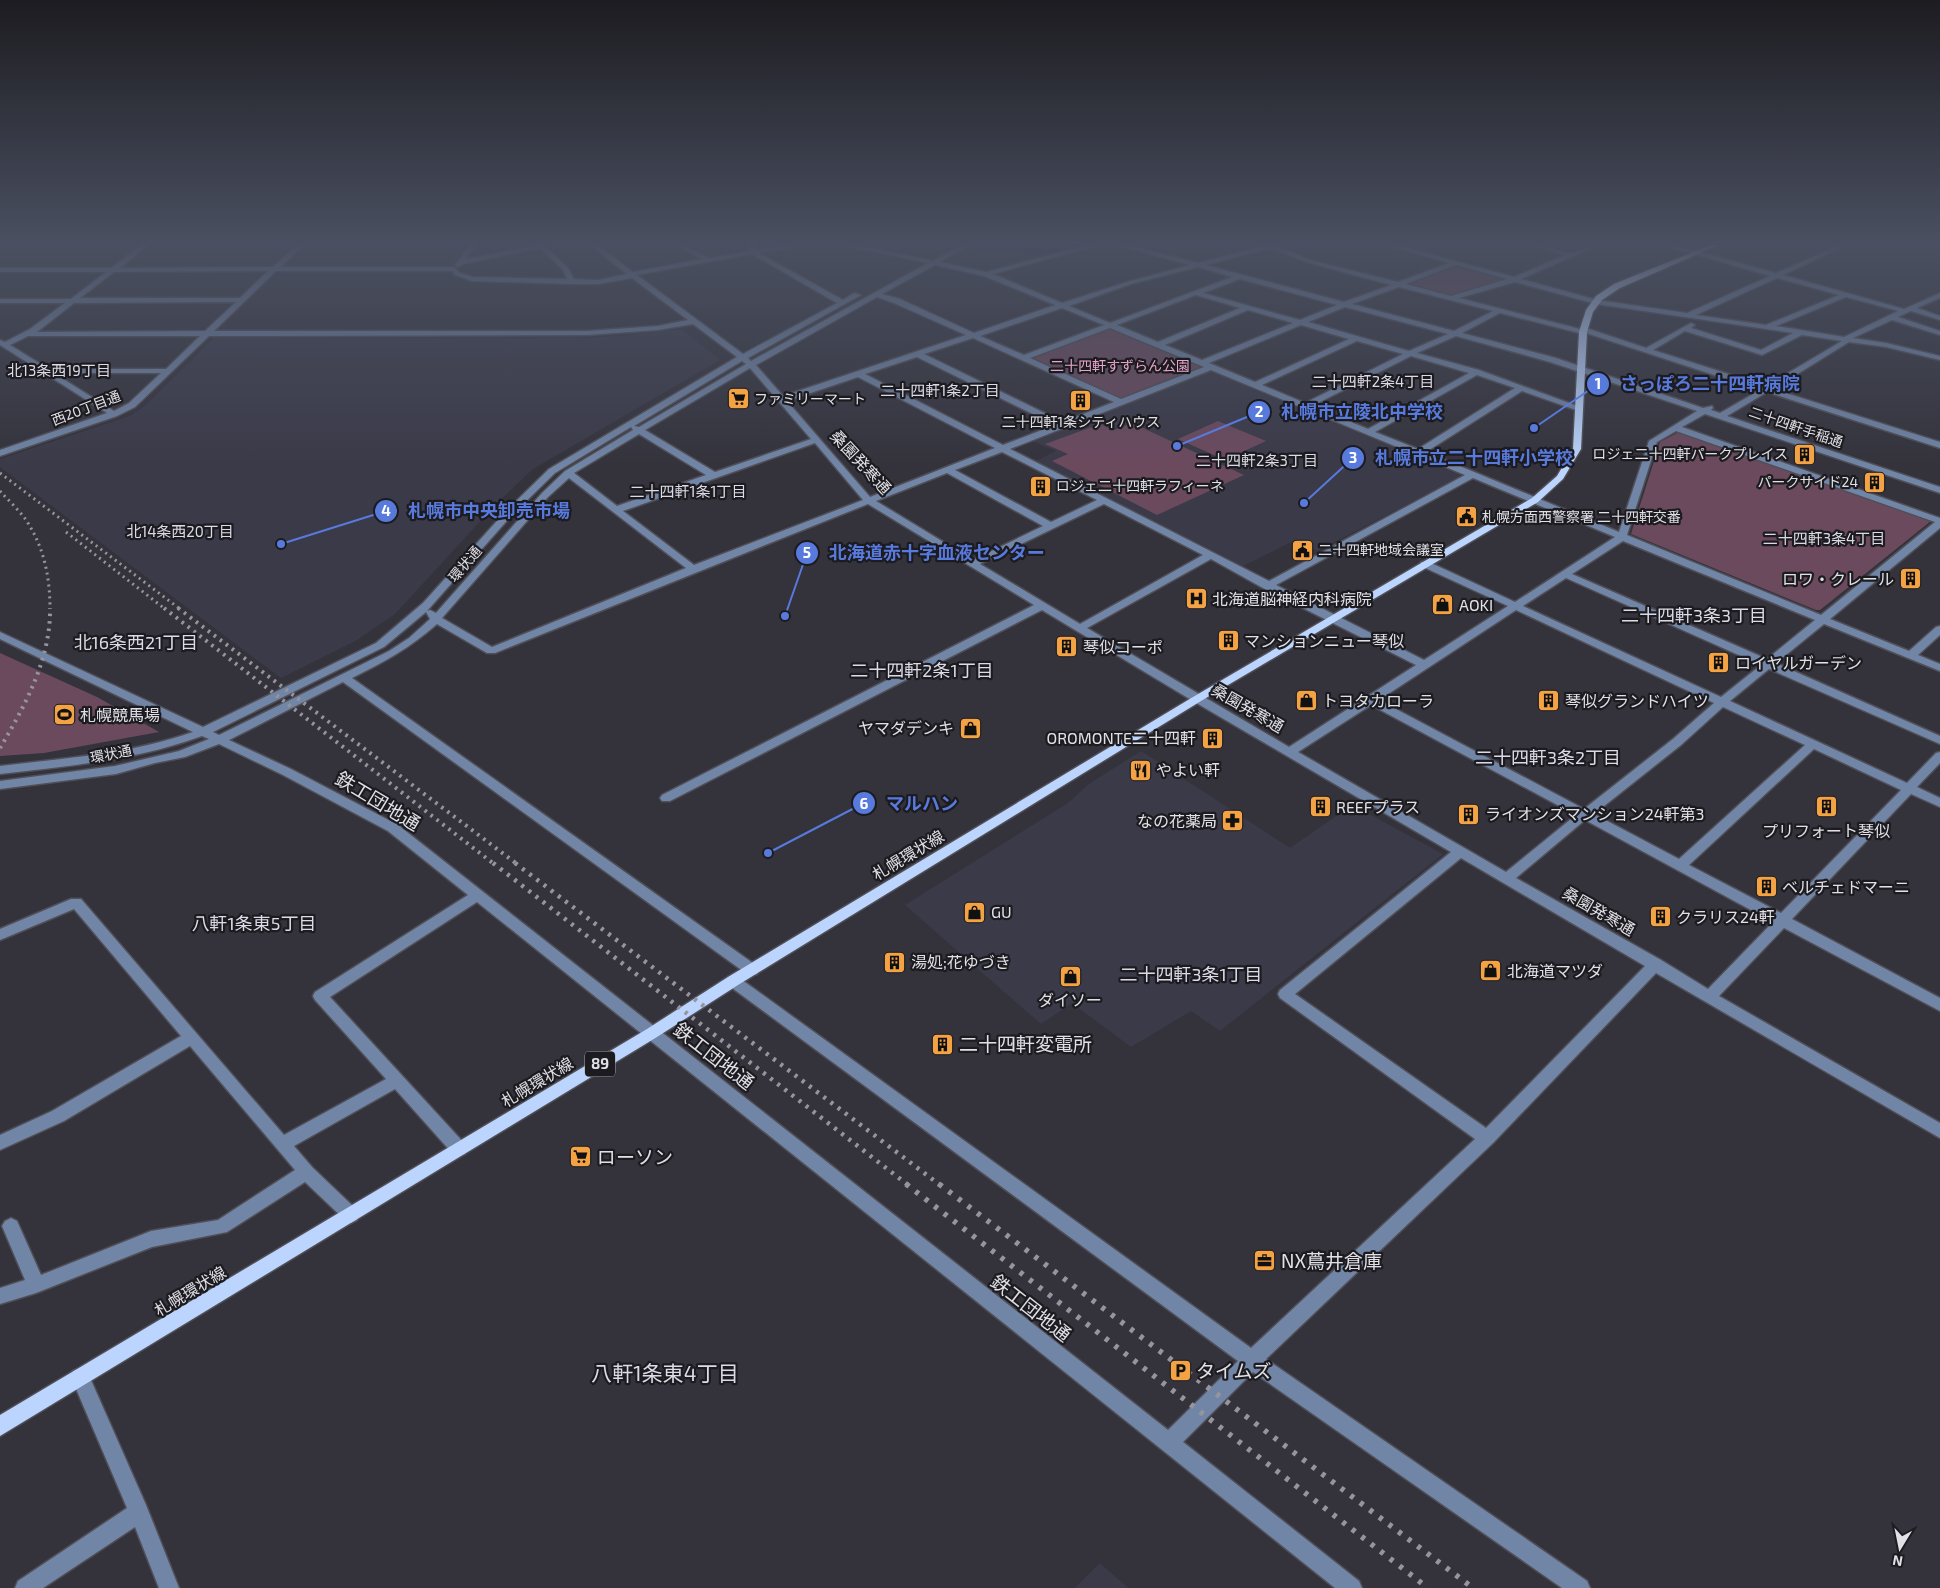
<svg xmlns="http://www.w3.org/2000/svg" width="1940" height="1588" viewBox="0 0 1940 1588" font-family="'Exo 2','Noto Sans JP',sans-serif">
  <rect width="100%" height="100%" fill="#34333c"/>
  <g fill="#3b3a49">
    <path d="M682,329L720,360L533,469L497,503L395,614L357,640L281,678L0,467V459L130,416L145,406L214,338H576L620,336Z"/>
    <path d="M1208,372H1212L1462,476L1317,551L1295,540L1243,566L1036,461L1056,451L1032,441Z"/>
    <path d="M1141,751L1290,848L1352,805L1443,854L1220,1031L1191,1011L1131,1047L1072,1003L1041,1024L905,905L1068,803L1089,784Z"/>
    <path d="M1100,1563L1128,1588H1075Z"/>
  </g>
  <g fill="#6c4a5e">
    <path d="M1456,267L1502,279L1452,296L1408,284Z"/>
    <path d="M1109,329L1199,366V368L1121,399L1033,358Z"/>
    <path d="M1218,421L1266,441L1225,460L1178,439Z"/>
    <path d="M1132,423L1244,475L1157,515L1052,461L1068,454L1045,444L1100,424L1114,430Z"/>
    <path d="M1679,432H1683L1931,521L1820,610H1816L1631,534L1660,442Z"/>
    <path d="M0,653L97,697L159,732L44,753L0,756Z"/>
  </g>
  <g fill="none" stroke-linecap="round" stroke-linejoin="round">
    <path fill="#051d29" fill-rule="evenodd" d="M978,245H1083L1081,248L1076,249L1039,254L984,250L979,249Z"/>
    <defs>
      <g id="minor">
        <path d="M141,245H148L120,268L273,267L297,245H303L281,267H454L460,273L473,277L567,279L563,270L540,248L463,264L458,267L455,265L470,245H476L466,259L539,245H550L546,247L568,268L574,279L598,280L627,274L590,245H597L633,272L702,259L675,245H682L709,258L751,251L749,247L752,245L757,250L797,245L794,247L759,253L843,300L854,293L861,295L748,358L751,361L928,263L851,247L848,245H858L933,261L962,245H969L940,262L986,272L1088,245H1097L1096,246L993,274L1062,303L1127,282L1190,265L1120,246L1119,245H1128L1198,263L1266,245H1279L1278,246L1310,260L1398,282L1449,263L1389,246L1388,245H1397L1514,277L1565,255L1534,246L1533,245C1545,245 1562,254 1572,253C1582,251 1589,245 1599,245L1521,279L1597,300L1687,313L1770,276L1666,246L1665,245H1674L1776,273L1840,245H1847L1783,275L1904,309L1940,293V298L1917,308L1940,316V320L1911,311L1898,317L1940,331V335L1892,320L1853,338L1886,343L1940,356V360L1886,347L1849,342L1773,389L1940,442V448L1767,392L1727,416L1940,487V493L1705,414L1682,427L1940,518V528L1830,619L1909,651L1936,627L1940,626V635L1918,655L1940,664V671L1824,624L1776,663L1940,736V744L1769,669L1730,701L1907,783L1936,753L1940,752V763L1917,787L1940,798V807L1911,794L1792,919L1940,998V1011L1784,928L1719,996L1940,1123V1138L1656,973L1493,1143L1266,1359L1587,1581L1590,1588H1562L1253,1372L1183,1442L1359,1581L1362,1588H1335L477,902L330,997L465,1144L467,1149L465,1154L459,1156L453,1154L395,1089L294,1146L312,1167L357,1210L359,1215L357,1220L351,1223L345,1220L305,1182L227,1232L152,1247L36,1293L0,1304V1288L25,1280L2,1226L5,1221L11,1218L17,1221L41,1275L151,1231L218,1220L295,1170L190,1046L64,1121L0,1150V1135L52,1111L181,1036L74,909L0,940V929L71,899H81L284,1135L386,1079L315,1000L313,996L315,992L468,895L388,831L283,775L219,744L185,757L155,763L116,774L0,789V781L115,766L179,751L209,739L202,736C137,760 69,766 0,774V766C65,758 131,754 193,732L0,639V632L203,727L376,643L423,603L505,512L549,469L737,357L693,324L658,330L587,335L209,336L135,407L117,416L0,456V450L107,413L0,345V340L5,342L30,329L65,303H0V299H71L106,272H0V268H111ZM1271,248L1306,262L1391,285L1344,302L1206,265ZM752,254L837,303L743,354L637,275ZM935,265L984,276L1055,305L974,333L900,299L882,294ZM1456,265L1507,279L1451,296L1406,284ZM1198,267L1232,277L1110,323L1069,306L1131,284ZM268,271L240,298H80L114,272ZM276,271H452L455,275L472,281L572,284H598L632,278L688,320L658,326L587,331H214ZM1777,278L1839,295L1766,325L1696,315ZM1240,279L1337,305L1300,320L1203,293ZM1515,282L1596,304L1793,333L1761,350L1691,328L1695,325L1691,323L1646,348L1586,328L1580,329L1459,298ZM1399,287L1493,311L1454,331L1352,304ZM1196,295L1240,308L1158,342L1117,325ZM877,297L894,303L966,335L783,396L756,365ZM1846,297L1898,311L1844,337L1776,326ZM236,302L205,331L37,332L74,303ZM1345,307L1448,334L1409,351L1308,322ZM1062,308L1104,325L1024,355L980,336ZM1248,310L1293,323L1202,360L1165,345ZM1500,313L1583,334L1586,333L1760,390L1720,413L1711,410L1713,408L1712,406L1703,408L1556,358L1462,333ZM1301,325L1349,339L1255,382L1209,363ZM1110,328L1204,367L1121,399L1030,358ZM1685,331L1762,355L1802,335L1842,341L1766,386L1653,350ZM28,336H200L166,369H69L55,373L10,345ZM1456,336L1550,362L1697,411L1649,441L1619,532L1426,452L1522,391L1576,410L1583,408L1479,370L1417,353ZM973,338L1114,402L1063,422L924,354ZM1357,341L1403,354L1305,403L1262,385ZM1411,356L1469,373L1368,429L1312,406ZM917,357L1055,425L1003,445L865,374ZM742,361L746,364L639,427L634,426ZM750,368L811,439L715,472L645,430ZM1211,370L1465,475L1269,581L1010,449ZM70,373H161L129,403L114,411L60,377ZM1477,375L1515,388L1418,449L1375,432ZM858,377L995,448L870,497L787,401ZM631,427L633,430L565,471L542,493L436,613L430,610L427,611L511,516L555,473ZM1676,431L1935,522L1821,615L1627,535L1657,442ZM639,434L706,475L617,506L574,473ZM815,443L863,500L694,565L623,511ZM1002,452L1097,500L1051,522L955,470ZM947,473L1043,526L973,560L876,501ZM569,478L686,568L492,647L442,618L548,497ZM1473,478L1615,537L1515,602L1429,562H1421V566L1508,606L1424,660L1276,585ZM868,504L1034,605L662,795L660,798L662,801H670L1042,610L1193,701L1451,852L1280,990L1278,994L1280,998L1475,1139L1251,1348L738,977L733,975L728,977L726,981L728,985L1238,1361L1168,1430L398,825L291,769L229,740L343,682L747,974L752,975L757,974L759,970L757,966L352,678C384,662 410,648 437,624L487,653H495ZM1104,504L1203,555L1080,624L980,564ZM1623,541L1815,620L1767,659L1572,574ZM1211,559L1263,588L1416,665L1289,747L1087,628ZM1566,578L1761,665L1721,697L1523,606ZM1516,610L1714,703L1673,739L1584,809L1379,700ZM426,612L430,619L409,638L389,651L219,735L213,732L384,647ZM1371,705L1576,815L1506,872L1298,752ZM1723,707L1805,745L1679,859L1594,814L1681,745ZM1814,749L1901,790L1781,913L1689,865ZM1585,820L1773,922L1708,989L1661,960L1516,878ZM1461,858L1645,966L1486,1128L1295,994Z"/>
        <path d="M80,1368L87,1371L146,1505L179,1588H159L135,1527L43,1588H15L18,1581L127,1508L71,1377L73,1371Z"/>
      </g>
      <path id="major" d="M1711,245H1719L1620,288L1602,300L1593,312L1587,332L1581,449L1563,479L1538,502L1201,701L738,985L657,1037L0,1436V1415L647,1029L728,977L1193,697L1532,498L1557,476L1573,449L1579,332L1586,310L1596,296L1614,284Z"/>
    </defs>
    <use href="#minor" stroke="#504f57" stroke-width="3"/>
    <use href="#major" stroke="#504f57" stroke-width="3"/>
    <use href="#minor" fill="#7185a6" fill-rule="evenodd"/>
    <use href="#major" fill="#bcd5fe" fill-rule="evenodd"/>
    <g stroke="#96959c" stroke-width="3" stroke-dasharray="2 4" stroke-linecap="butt">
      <path d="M0,473L180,609"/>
      <path d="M0,491C8,500 19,510 26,520C44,547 50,577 50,609"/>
      <path d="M66,532L165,609"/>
    </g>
    <g stroke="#96959c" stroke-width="4" stroke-dasharray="2.5 5" stroke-linecap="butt">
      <path d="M164,608L494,864"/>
      <path d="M178,608L517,864"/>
      <path d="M0,748C25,706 51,658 50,608"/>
    </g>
    <g stroke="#96959c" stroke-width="4.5" stroke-dasharray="3 6" stroke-linecap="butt">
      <path d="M493,863L908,1185"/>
      <path d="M515,863L940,1185"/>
    </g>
    <g stroke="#96959c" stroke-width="5.5" stroke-dasharray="4 8" stroke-linecap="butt">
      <path d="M906,1184L1428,1588"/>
      <path d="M939,1184L1473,1588"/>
    </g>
  </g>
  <linearGradient id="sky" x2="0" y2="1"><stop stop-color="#1d1c21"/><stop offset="0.52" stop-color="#4a5061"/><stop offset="1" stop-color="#4a5061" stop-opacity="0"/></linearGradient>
  <rect width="1940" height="467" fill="url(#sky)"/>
  <defs>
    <symbol id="supermarket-square" viewBox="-11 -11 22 22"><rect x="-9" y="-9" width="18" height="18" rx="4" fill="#f4a344" stroke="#1c1b20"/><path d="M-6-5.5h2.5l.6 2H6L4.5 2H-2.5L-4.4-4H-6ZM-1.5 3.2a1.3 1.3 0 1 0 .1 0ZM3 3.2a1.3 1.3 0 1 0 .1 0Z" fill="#111"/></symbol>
    <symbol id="building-square" viewBox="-11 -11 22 22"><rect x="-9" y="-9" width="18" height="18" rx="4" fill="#f4a344" stroke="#1c1b20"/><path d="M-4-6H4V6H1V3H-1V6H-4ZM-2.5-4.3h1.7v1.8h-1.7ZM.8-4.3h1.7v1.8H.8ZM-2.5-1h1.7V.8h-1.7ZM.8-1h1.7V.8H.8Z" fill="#111"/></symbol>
    <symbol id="civic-square" viewBox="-11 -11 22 22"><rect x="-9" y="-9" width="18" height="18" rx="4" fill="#f4a344" stroke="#1c1b20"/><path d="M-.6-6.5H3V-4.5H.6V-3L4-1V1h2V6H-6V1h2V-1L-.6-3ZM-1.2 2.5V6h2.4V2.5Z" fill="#111"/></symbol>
    <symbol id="hospital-square" viewBox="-11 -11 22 22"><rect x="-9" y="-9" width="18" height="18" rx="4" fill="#f4a344" stroke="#1c1b20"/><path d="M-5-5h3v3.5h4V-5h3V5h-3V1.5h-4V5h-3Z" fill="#111"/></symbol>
    <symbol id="shop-square" viewBox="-11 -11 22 22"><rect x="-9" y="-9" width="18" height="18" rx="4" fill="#f4a344" stroke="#1c1b20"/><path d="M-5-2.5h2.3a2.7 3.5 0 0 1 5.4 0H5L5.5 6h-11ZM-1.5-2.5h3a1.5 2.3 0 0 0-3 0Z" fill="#111"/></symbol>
    <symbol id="stadium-square" viewBox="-11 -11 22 22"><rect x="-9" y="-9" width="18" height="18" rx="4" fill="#f4a344" stroke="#1c1b20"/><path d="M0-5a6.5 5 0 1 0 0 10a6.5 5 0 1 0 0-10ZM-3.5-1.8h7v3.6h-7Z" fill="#111"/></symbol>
    <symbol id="restaurant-square" viewBox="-11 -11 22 22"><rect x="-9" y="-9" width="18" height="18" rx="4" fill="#f4a344" stroke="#1c1b20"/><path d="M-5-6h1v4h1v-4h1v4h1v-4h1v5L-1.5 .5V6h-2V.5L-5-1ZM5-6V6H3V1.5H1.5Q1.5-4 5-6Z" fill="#111"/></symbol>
    <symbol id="pharmacy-square" viewBox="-11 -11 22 22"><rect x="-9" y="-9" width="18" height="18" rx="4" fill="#f4a344" stroke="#1c1b20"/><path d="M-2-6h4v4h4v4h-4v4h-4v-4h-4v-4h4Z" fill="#111"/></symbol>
    <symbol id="office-square" viewBox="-11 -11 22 22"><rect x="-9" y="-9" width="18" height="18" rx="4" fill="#f4a344" stroke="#1c1b20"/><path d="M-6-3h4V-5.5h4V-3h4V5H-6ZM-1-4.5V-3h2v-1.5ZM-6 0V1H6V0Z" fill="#111"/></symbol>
    <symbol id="parking-square" viewBox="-11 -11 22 22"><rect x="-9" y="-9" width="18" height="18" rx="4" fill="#f4a344" stroke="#1c1b20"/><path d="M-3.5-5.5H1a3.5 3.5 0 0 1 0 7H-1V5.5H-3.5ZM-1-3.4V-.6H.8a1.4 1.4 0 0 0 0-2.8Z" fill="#111"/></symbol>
  </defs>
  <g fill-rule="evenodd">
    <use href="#supermarket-square" x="726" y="386" width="25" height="25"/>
    <use href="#building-square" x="1068" y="388" width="25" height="25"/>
    <use href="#building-square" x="1792" y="442" width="25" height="25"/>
    <use href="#building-square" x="1862" y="470" width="25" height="25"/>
    <use href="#building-square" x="1028" y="474" width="25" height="25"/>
    <use href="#civic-square" x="1454" y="504" width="25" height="25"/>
    <use href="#civic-square" x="1290" y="538" width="25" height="25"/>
    <use href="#building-square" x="1898" y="566" width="25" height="25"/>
    <use href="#hospital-square" x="1184" y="586" width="25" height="25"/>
    <use href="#shop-square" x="1430" y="592" width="25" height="25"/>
    <use href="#building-square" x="1216" y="628" width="25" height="25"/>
    <use href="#building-square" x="1054" y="634" width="25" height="25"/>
    <use href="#building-square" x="1706" y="650" width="25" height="25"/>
    <use href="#shop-square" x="1294" y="688" width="25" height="25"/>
    <use href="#building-square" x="1536" y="688" width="25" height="25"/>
    <use href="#stadium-square" x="52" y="702" width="25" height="25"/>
    <use href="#shop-square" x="958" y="716" width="25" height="25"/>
    <use href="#building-square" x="1200" y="726" width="25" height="25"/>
    <use href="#restaurant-square" x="1128" y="758" width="25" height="25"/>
    <use href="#building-square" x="1308" y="794" width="25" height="25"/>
    <use href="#building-square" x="1814" y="794" width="25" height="25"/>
    <use href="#building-square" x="1456" y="802" width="25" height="25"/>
    <use href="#pharmacy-square" x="1220" y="808" width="25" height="25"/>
    <use href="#building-square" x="1754" y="874" width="25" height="25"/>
    <use href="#shop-square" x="962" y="900" width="25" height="25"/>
    <use href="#building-square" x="1648" y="904" width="25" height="25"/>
    <use href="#building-square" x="882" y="950" width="25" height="25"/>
    <use href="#shop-square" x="1478" y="958" width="25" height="25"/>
    <use href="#shop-square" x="1058" y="964" width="25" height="25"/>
    <use href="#building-square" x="930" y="1032" width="25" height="25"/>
    <use href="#supermarket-square" x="568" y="1144" width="25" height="25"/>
    <use href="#office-square" x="1252" y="1248" width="25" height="25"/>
    <use href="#parking-square" x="1168" y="1358" width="25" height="25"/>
  </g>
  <g text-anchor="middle" stroke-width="4.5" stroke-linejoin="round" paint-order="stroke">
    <g font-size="14" fill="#e9a6cd" stroke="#1c1b20">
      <text x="1120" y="371">二十四軒すずらん公園</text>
    </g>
    <g font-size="14" fill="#e0e0e6" stroke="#1c1b20" text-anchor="start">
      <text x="754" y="404">ファミリーマート</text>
      <text x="1081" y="427" text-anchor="middle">二十四軒1条シティハウス</text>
      <text x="1788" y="459" text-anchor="end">ロジェ二十四軒パークプレイス</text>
      <text x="1858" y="487" text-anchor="end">パークサイド24</text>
      <text x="1056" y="491">ロジェ二十四軒ラフィーネ</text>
      <text x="1482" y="522">札幌方面西警察署 二十四軒交番</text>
      <text x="1318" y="555">二十四軒地域会議室</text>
    </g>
    <g font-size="14" fill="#e0e0e6" stroke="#1c1b20">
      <text transform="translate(86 408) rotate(-21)" y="5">西20丁目通</text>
      <text transform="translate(1796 427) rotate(19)" y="5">二十四軒手稲通</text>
      <text transform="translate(465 564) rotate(-49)" y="5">環状通</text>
      <text transform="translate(111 754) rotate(-11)" y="5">環状通</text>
    </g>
    <g font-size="15" fill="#dbdae6" stroke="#1c1b20">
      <text x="59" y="376">北13条西19丁目</text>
      <text x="1373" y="387">二十四軒2条4丁目</text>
      <text x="940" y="396">二十四軒1条2丁目</text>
      <text x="1257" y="466">二十四軒2条3丁目</text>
      <text x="688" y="497">二十四軒1条1丁目</text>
      <text x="180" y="537">北14条西20丁目</text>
      <text x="1824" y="544">二十四軒3条4丁目</text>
    </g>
    <rect fill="#1c1b20" stroke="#a5a5ab" stroke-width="1" x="585" y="1051.5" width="30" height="25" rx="4"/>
    <g font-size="15" font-weight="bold" fill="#e0e0e6">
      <text x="600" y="1069">89</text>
    </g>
    <g font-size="16" fill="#e0e0e6" stroke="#1c1b20">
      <text transform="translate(861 462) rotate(47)" y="6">桑園発寒通</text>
      <text transform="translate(1248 708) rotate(30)" y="6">桑園発寒通</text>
      <text transform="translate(908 855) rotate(-31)" y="6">札幌環状線</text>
      <text transform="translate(1599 911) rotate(30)" y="6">桑園発寒通</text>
      <text transform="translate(537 1082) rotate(-31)" y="6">札幌環状線</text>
      <text transform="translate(190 1291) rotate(-31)" y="6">札幌環状線</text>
    </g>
    <g font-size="16" fill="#e0e0e6" stroke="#1c1b20" text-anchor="start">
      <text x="1894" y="585" text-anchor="end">ロワ・クレール</text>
      <text x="1212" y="605">北海道脳神経内科病院</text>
      <text x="1459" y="611">AOKI</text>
      <text x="1244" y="647">マンションニュー琴似</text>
      <text x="1083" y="653">琴似コーポ</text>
      <text x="1735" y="669">ロイヤルガーデン</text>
      <text x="1322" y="707">トヨタカローラ</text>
      <text x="1565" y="707">琴似グランドハイツ</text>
      <text x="80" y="721">札幌競馬場</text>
      <text x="954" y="734" text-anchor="end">ヤマダデンキ</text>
      <text x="1196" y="744" text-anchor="end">OROMONTE二十四軒</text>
      <text x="1156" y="776">やよい軒</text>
      <text x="1336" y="813">REEFプラス</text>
      <text x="1485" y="820">ライオンズマンション24軒第3</text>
      <text x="1217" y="827" text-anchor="end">なの花薬局</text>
      <text x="1826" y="837" text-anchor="middle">プリフォート琴似</text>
      <text x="1782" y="893">ベルチェドマーニ</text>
      <text x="991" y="918">GU</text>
      <text x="1676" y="923">クラリス24軒</text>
      <text x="911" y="968">湯処;花ゆづき</text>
      <text x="1507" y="977">北海道マツダ</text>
      <text x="1070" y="1006" text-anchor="middle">ダイソー</text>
    </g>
    <g font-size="18" fill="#dbdae6" stroke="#1c1b20">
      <text x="1694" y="622">二十四軒3条3丁目</text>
      <text x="136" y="649">北16条西21丁目</text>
      <text x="922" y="677">二十四軒2条1丁目</text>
      <text x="1548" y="764">二十四軒3条2丁目</text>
      <text x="254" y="930">八軒1条東5丁目</text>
      <text x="1191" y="981">二十四軒3条1丁目</text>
    </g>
    <g font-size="19" fill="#e0e0e6" stroke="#1c1b20">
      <text transform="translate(378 801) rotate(31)" y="7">鉄工団地通</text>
      <text transform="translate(714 1056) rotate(38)" y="7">鉄工団地通</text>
      <text transform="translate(1031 1308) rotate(38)" y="7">鉄工団地通</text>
    </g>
    <g font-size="19" fill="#e0e0e6" stroke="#1c1b20" text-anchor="start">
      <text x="959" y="1051">二十四軒変電所</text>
      <text x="597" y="1164">ローソン</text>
      <text x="1281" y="1268">NX蔦井倉庫</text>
      <text x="1196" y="1378">タイムズ</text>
    </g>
    <g font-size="21" fill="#dbdae6" stroke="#1c1b20">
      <text x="665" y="1381">八軒1条東4丁目</text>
    </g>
  </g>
  <path fill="none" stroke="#587adc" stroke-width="2" d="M1534 428L1598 384M1177 446L1259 412M1304 503L1353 458M281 544L386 511M785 616L807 553M768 853L864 803"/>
  <g fill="#587adc" stroke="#1c1b20" stroke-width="2">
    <circle cx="1534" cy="428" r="5"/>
    <circle cx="1177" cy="446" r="5"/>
    <circle cx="1304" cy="503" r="5"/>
    <circle cx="281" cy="544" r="5"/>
    <circle cx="785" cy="616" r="5"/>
    <circle cx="768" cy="853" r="5"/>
    <circle cx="1598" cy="384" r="12"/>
    <circle cx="1259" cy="412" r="12"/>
    <circle cx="1353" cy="458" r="12"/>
    <circle cx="386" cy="511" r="12"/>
    <circle cx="807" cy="553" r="12"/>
    <circle cx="864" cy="803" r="12"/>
  </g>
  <g font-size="15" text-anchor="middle" font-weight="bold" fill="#fff">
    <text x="1598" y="389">1</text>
    <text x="1259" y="417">2</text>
    <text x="1353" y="463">3</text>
    <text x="386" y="516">4</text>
    <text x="807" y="558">5</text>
    <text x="864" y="809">6</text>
  </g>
  <g font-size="18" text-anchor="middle" font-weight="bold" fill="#587adc" stroke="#1c1b20" stroke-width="4.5" stroke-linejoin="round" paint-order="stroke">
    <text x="1710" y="390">さっぽろ二十四軒病院</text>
    <text x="1362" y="418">札幌市立陵北中学校</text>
    <text x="1474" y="464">札幌市立二十四軒小学校</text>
    <text x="489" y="517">札幌市中央卸売市場</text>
    <text x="937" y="559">北海道赤十字血液センター</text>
    <text x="922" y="810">マルハン</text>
  </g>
  <g transform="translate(1900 1548) rotate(190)" stroke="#1c1b20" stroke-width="4" paint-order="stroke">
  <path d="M0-4L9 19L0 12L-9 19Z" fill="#e0e0e6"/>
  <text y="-8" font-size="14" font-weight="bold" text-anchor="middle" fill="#e0e0e6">N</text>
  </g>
</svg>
